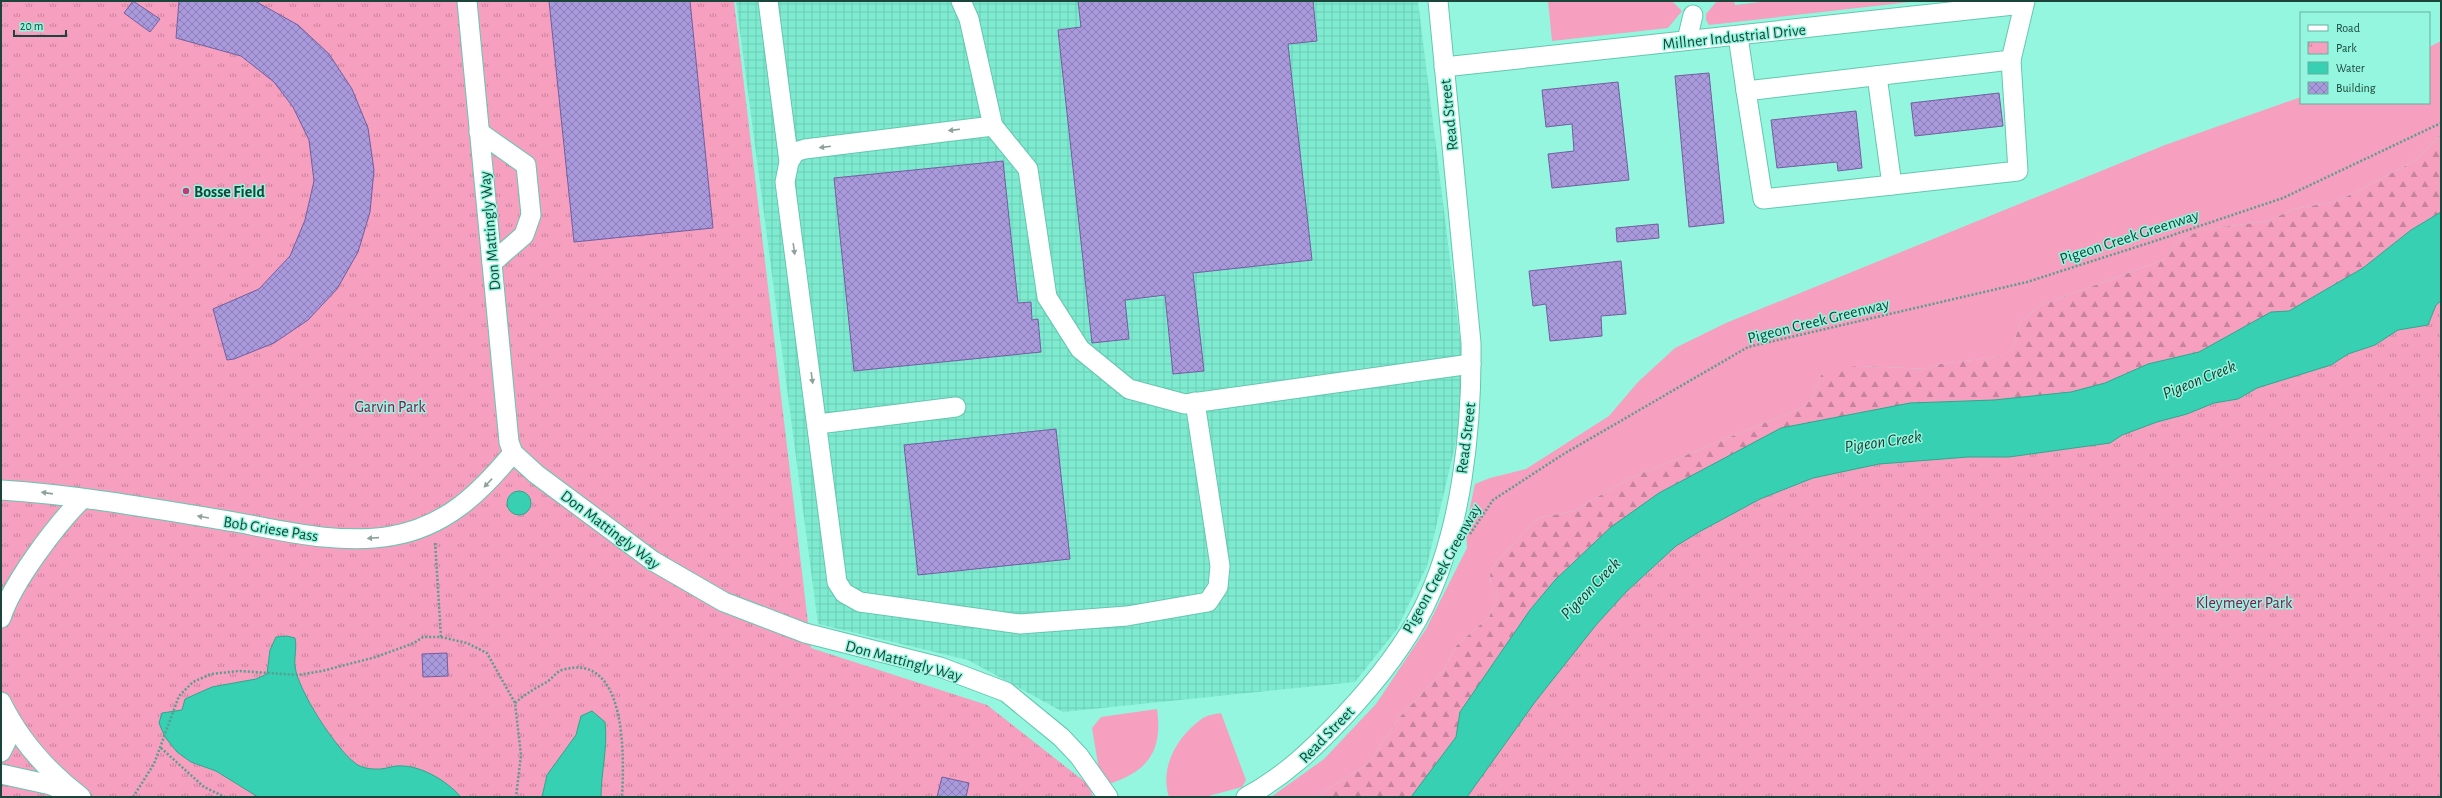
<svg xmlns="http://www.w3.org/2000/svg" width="2442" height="798" viewBox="0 0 2442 798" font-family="'Alegreya Sans',sans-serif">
  <defs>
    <pattern id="industrial-grid" width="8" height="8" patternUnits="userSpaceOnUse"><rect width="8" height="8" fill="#7eebd1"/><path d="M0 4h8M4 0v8" fill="none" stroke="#6ccbb4"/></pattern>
    <pattern id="forest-firs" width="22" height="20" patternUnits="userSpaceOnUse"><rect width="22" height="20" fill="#f69fbf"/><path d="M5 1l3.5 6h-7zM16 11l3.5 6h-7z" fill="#c6839c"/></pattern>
    <pattern id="park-tufts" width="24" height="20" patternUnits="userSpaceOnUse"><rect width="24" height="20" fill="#f69fbf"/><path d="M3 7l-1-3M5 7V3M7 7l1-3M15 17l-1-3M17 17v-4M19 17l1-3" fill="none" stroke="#c6839c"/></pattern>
    <pattern id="building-cross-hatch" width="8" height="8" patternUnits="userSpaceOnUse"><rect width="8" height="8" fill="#ab99dd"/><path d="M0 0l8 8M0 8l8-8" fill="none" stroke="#8a7fb4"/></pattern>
  </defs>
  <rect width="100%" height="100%" fill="#94f6de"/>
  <path fill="url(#industrial-grid)" d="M736,1H1418L1461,348L1460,424L1427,566L1397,629L1355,682L1063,712L968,660L818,624Z"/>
  <g fill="#f69fbf">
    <path d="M1548,1H1672L1682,11L1668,28L1552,41Z"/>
    <path d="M1717,1H1734L1735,5L1770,1H1919L1709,25L1706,20V14Z"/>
    <path d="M2441,41V134L2413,162L2338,201L2294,209L2268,221L2201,230L2179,240L2163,260L2039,306L2020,322L2013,347L2005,356L1940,364L1929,369L1859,366L1821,375L1812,399L1803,407L1628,479L1574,511L1539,518L1497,561L1490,574L1491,586L1498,598L1489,617L1456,646L1443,671L1400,717L1368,764L1315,797H1271L1324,759L1376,704L1426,629L1467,548L1466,526L1475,484L1490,478L1526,469L1609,416L1638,382L1675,348L1726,323L2165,145L2301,97V103H2429V47Z"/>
    <path d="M1157,709C1163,751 1148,771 1109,784L1099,770L1092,728L1101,717Z"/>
    <path d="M1221,713L1246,780L1242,787L1205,797H1169C1159,767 1178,735 1203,718C1208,715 1216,714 1221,713Z"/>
  </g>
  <path fill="url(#forest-firs)" d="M2441,134V212L2411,230L2363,268L2332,286L2289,311L2271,313L2199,352L2148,364L2105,383L2071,392L1994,400L1659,493L1611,527L1555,580L1530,610L1460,712L1456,737L1411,797H1315L1368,764L1400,717L1443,671L1456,646L1489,617L1498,598L1491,586L1490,574L1497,561L1539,518L1574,511L1628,479L1803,407L1812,399L1821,375L1832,369L1859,366L1929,369L1940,364L2004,356L2013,347L2020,322L2039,306L2163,260L2179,240L2201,230L2268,221L2294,209L2338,201L2413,162Z"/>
  <g fill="url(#park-tufts)">
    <path d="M1,1H734L811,648L987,705L1089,785L1093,797H1Z"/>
    <path d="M2441,301V797H1467L1535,702L1596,625L1626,592L1676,546L1699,532L1760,499L1813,478L1879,464L1968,457H2009L2110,443L2122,435L2157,422L2187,414L2214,403L2238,399L2257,388L2331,365L2348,354L2375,345L2398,330L2428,325L2436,305Z"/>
  </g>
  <g fill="#37d0b2" stroke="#2fa68e">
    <path d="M2441,212V301L2436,305L2428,325L2398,330L2375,345L2348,354L2331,365L2257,388L2238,399L2214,403L2187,414L2157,422L2122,435L2110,443L2009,457H1968L1879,464L1813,478L1760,499L1699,532L1676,546L1626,592L1596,625L1535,702L1467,797H1411L1456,737L1460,712L1530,610L1555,580L1611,527L1659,493L1781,428L1910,403L1994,400L2071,392L2105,383L2148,364L2199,352L2271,312L2289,311L2332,286L2363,268L2411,230Z"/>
    <circle cx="519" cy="503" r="12"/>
    <path d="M287,636L295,638C297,648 294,658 295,666C297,689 336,749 355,763C359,767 369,769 375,769C382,770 389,767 396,766C419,764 446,780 461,797H258L216,771L191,762L177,752L165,737L159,723L162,713L182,710L185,699L212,687L256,679L267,674L270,650L276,637Z"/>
    <path d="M592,711L605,722C608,748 601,772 601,797H542L547,775L576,735L581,716Z"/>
  </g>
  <g fill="url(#building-cross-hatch)" stroke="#715f9f">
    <path d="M133,1L160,19L150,32L124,13Z"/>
    <path d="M179,1H255L298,25L329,54L352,89L368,128L374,170L370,212L358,252L337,289L308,320L274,343L234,359L227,360L213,309L259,289L290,256L305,220L314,181L309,140L293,107L274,82L241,56L176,38Z"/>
    <path d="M549,1H690L713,228L574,242Z"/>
    <path d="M1078,1H1313L1317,41L1288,44L1312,260L1193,273L1204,371L1173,374L1165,295L1125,300L1129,339L1092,343L1058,30L1081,27Z"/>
    <path d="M1709,73L1724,223L1689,227L1675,76Z"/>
    <path d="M1618,82L1629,180L1552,188L1548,154L1574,151L1572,124L1546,127L1542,90Z"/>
    <path d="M1999,93L2003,126L1915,136L1911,103Z"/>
    <path d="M1856,111L1862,168L1838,171L1837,162L1777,168L1771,120Z"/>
    <path d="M1003,161L1018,303L1031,302L1032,320L1038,319L1041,352L854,371L834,178Z"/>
    <path d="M1658,224L1659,238L1617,242L1616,228Z"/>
    <path d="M1621,261L1626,314L1601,316L1602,336L1550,341L1546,304L1533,306L1529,271Z"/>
    <path d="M1056,429L1070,559L918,575L904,445Z"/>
    <path d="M447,653L448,676L423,677L422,654Z"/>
    <path d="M942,777L969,783L966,797H937Z"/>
  </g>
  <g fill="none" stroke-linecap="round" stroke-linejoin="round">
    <defs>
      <g id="minor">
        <path d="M467,1L509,442L513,453L536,474L653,561L724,602L805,633L940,667L1006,692L1061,737L1079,756L1108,797"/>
        <path d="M768,1L789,162"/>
        <path d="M961,1L969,19L993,126L1028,169L1047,297L1080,349L1129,389L1185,404L1471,364"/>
        <path d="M1738,36L1746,91L2011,60L2025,1"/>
        <path d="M1687,40L1693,15"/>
        <path d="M1444,67L2023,4"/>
        <path d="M1877,76L1892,185L2018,171L2011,60"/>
        <path d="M1746,91L1763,199L1892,185"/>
        <path d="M993,126L805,149L795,152L789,162L785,182L837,582L844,593L860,602L1020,624L1127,616L1208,602L1218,587L1220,566L1195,402"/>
        <path d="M479,132L526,165L531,215L524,235L492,263"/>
        <path d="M818,424L956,407"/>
        <path d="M1,490C79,495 157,509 235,522C284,531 340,545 391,536C445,527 479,494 513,453"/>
        <path d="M1,618C12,583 56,525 82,499"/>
        <path d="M1,702C20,741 47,771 81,797"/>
        <path d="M1,752L9,736L11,723"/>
        <path d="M1,774L51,785L67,792"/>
        <path d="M1246,797C1285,776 1314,748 1344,716C1375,683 1404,647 1424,607C1462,530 1472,428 1471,343L1438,1"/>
      </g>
    </defs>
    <use href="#minor" stroke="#64c7b0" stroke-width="21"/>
    <g stroke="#589e8d" stroke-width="2.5" stroke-dasharray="2 2" stroke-linecap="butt">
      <path d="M1470,534L1493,500L1562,455L1748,347L2027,282L2158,240L2283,198L2441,123"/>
      <path d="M441,637L467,643L487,653L515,703L521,755L516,797"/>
      <path d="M515,703C524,695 534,689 545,683C551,680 556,672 562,670C628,650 624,759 622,797"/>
      <path d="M161,748L204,787L225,797"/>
      <path d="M133,797L154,764L179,696L193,682L211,674L239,671L298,675L322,671L376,657L414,643L423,637H441L435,541"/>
    </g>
    <use href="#minor" stroke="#fff" stroke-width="19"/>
  </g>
  <defs><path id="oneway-solid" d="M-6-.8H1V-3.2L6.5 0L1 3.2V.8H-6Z"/></defs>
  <g fill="#8da29d">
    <use href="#oneway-solid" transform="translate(954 130) rotate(173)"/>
    <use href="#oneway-solid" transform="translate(825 147) rotate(173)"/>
    <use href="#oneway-solid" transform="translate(794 249) rotate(82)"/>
    <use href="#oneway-solid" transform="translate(812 378) rotate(82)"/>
    <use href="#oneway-solid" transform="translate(488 483) rotate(133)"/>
    <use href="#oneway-solid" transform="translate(47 493) rotate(-172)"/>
    <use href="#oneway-solid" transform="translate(203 517) rotate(-170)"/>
    <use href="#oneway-solid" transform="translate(373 538) rotate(176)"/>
  </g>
  <circle fill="#c13a78" stroke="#94f6de" stroke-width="1.5" cx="186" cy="191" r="4"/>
  <g text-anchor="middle" stroke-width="3" stroke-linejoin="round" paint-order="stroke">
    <g font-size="16" fill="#1b453b" stroke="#94f6de">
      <text transform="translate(1734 36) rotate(-6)" y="6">Millner Industrial Drive</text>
      <text transform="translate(1448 115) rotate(-96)" y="6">Read Street</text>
      <text transform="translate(489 231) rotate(-95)" y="6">Don Mattingly Way</text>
      <text transform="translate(2129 236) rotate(-18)" y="6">Pigeon Creek Greenway</text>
      <text transform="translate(1818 320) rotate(-14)" y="6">Pigeon Creek Greenway</text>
      <text transform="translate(1465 438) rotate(-83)" y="6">Read Street</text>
      <text transform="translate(271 528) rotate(9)" y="6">Bob Griese Pass</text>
      <text transform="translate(611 529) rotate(37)" y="6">Don Mattingly Way</text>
      <text transform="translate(1441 568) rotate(-61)" y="6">Pigeon Creek Greenway</text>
      <text transform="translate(904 660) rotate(15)" y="6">Don Mattingly Way</text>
      <text transform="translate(1326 734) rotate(-46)" y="6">Read Street</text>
    </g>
    <g font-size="16" font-weight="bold" fill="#1b453b" stroke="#94f6de" text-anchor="start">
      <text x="194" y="197">Bosse Field</text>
    </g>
    <g font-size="16" fill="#88154f" stroke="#94f6de">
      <text x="390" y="412">Garvin Park</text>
      <text x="2244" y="608">Kleymeyer Park</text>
    </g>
    <g font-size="17" font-style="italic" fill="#18372f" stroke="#94f6de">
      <text transform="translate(2199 379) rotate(-22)" y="6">Pigeon Creek</text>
      <text transform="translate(1883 441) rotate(-8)" y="6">Pigeon Creek</text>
      <text transform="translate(1590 588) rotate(-46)" y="6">Pigeon Creek</text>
    </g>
  </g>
  <rect width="2442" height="798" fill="none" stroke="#1b453b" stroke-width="4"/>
  <rect x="2300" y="12" width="130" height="92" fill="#94f6de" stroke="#64af9d"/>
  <rect x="2308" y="25" width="20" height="6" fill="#ffffff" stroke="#64af9d"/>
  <text x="2336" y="32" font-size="12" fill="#1b453b">Road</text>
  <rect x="2308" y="42" width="20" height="12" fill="url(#park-tufts)" stroke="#64af9d"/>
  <text x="2336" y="52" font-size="12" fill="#1b453b">Park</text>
  <rect x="2308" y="62" width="20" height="12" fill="#37d0b2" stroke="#64af9d"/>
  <text x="2336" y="72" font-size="12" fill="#1b453b">Water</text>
  <rect x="2308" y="82" width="20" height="12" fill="url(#building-cross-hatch)" stroke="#64af9d"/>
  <text x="2336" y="92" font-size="12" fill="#1b453b">Building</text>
  <path d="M14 30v6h52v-6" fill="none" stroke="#1b453b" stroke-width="2"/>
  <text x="20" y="30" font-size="12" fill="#1b453b" stroke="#94f6de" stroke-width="3" paint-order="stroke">20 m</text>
</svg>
